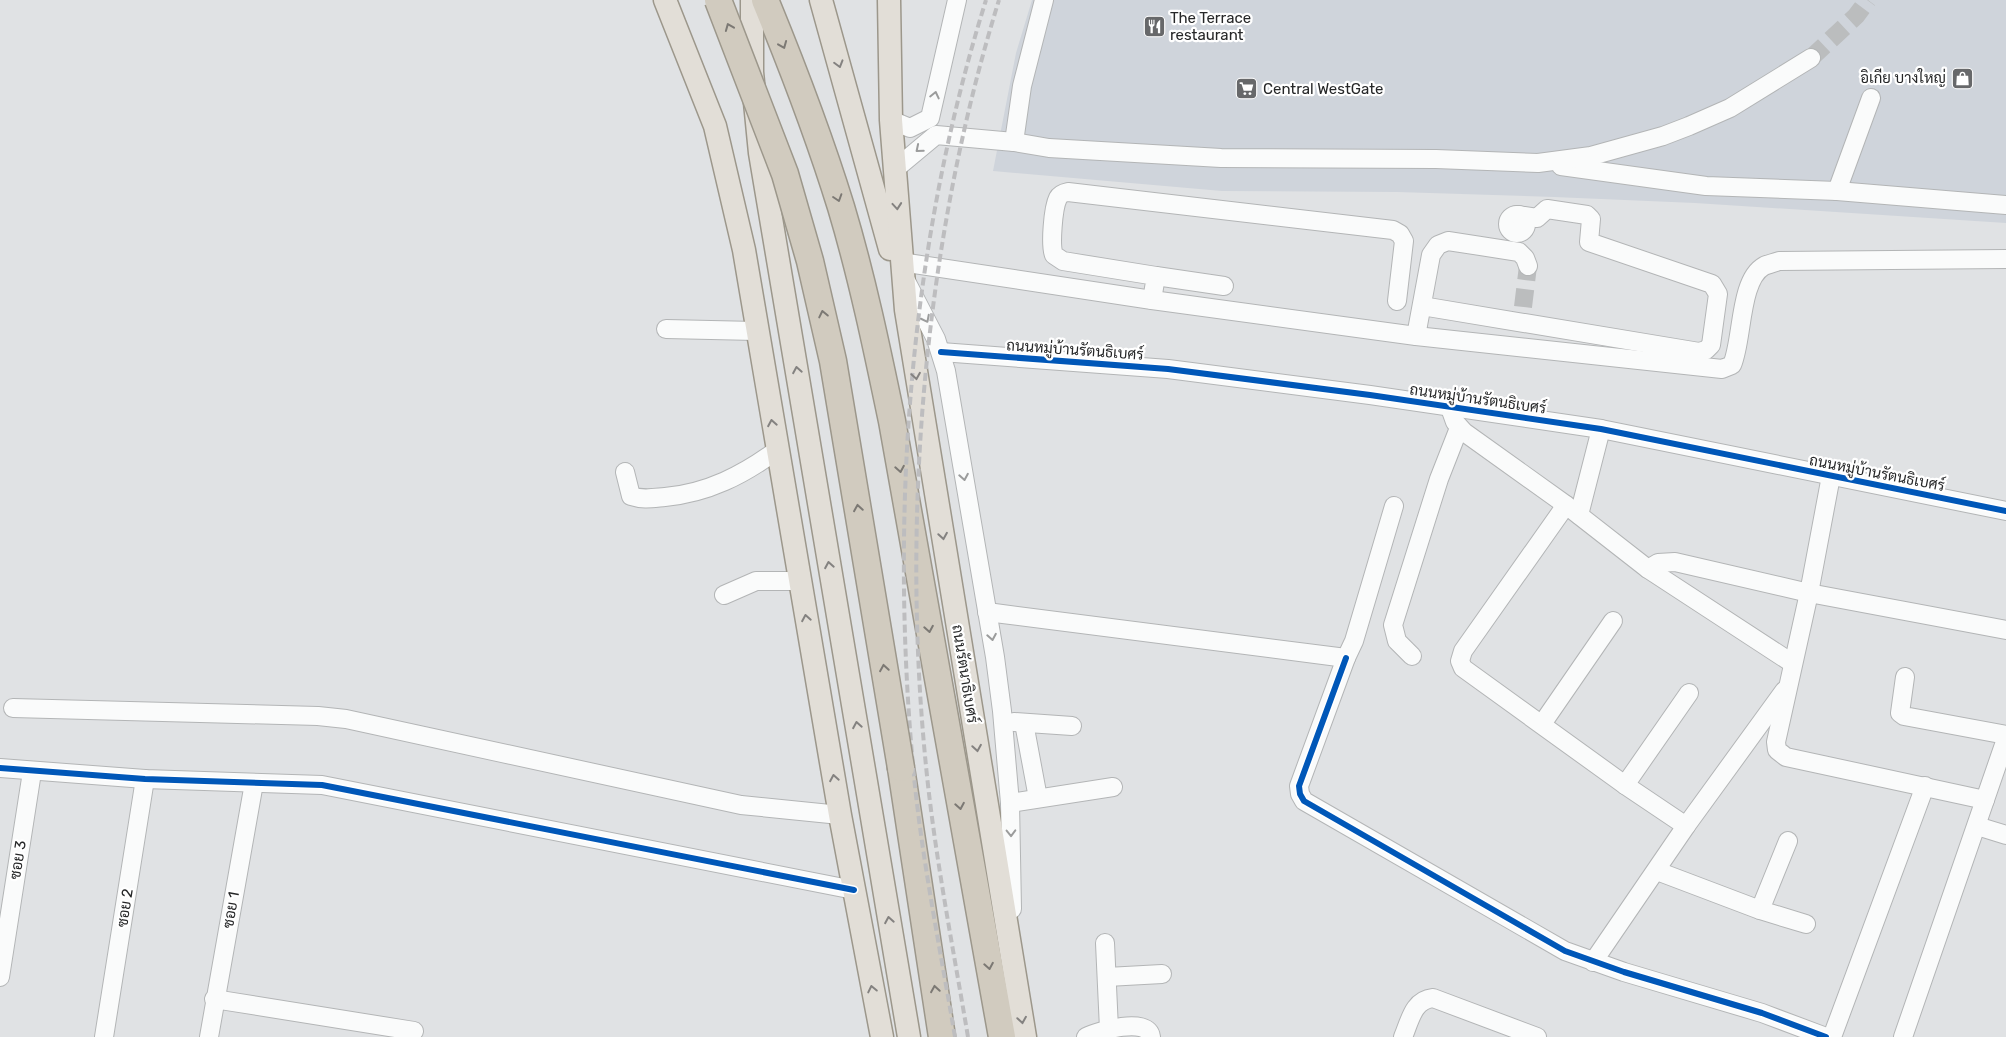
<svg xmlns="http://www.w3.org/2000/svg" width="2006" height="1037" viewBox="0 0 2006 1037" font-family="Rubik,Sarabun,sans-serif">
  <rect width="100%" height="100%" fill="#e0e2e4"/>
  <path fill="#cfd4db" d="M1032,0H2006V223L1695,203L1554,197L1397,192L1222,191L993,171L1016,53Z"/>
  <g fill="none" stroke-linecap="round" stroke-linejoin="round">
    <g stroke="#bbbdbe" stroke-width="18" stroke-dasharray="18 9" stroke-linecap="butt">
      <path d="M1811,58L1856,16L1868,0"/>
      <path d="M1523,307L1528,266"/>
    </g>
    <defs>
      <g id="minor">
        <path d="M891,120L910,128L930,118L957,0"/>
        <path d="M1014,142L1022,86L1044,0"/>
        <path d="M1561,166L1706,186L1837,191L2006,205"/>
        <path d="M894,170L936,135L1014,142L1049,148L1221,158L1436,159L1538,163L1591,156L1663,136L1689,126L1730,108L1811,58"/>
        <path d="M1837,191L1871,98"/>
        <circle cx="1517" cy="224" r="9"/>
        <path d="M901,262L1152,300L1416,336L1722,369L1732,365C1743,340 1739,280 1764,266C1768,264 1774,263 1779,261L2005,259"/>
        <path d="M1156,276L1224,286"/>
        <path d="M906,281L936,339L946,371L995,657L1002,711L1010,803L1012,909"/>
        <path d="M1152,300L1156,276L1063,261L1054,255C1050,246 1053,208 1058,198C1060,194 1063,193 1068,192L1393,230L1400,234L1404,241L1397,301"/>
        <path d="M1422,306L1699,352L1706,350L1711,345L1718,294L1712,284L1589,242L1591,219L1587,215L1547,209L1537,218L1518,215"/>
        <path d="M666,329L756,331"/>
        <path d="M1416,336L1431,255L1438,245L1448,241L1519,252L1525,258L1528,266"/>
        <path d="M941,352L1168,369L1370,395L1601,429L2006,511"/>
        <path d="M1450,408L1455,422L1464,432L1566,505L1648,569L1792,663"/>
        <path d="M625,472L631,496C643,500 653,498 665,497C708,493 743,475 777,450"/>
        <path d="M1831,476L1809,593L1776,742L1777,750L1786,757L1985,800"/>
        <path d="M1566,505L1463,651L1460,661L1463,668L1625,785L1686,826"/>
        <path d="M1579,515L1601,429"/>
        <path d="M1648,569L1658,563L1675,562L1809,593L2006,630"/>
        <path d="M724,595L756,581H800"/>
        <path d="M987,612L1346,658L1354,641L1394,506"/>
        <path d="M1412,656L1397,641L1393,625L1439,479L1459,428"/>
        <path d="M1346,658L1299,786L1300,794L1304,801L1565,951L1624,972L1762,1013L1826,1037"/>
        <path d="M1905,677L1900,713L1904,716L2006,735"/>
        <path d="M13,708L318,716L346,719L741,805L840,815"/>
        <path d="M1014,722L1072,726"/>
        <path d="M1024,723L1038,798"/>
        <path d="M1542,724L1613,621"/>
        <path d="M0,768L145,779L322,785L854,890"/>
        <path d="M1625,785L1689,693"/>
        <path d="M1010,803L1113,787"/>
        <path d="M1977,826L2006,835"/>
        <path d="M1657,871L1760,910L1806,924"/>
        <path d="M1760,910L1788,841"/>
        <path d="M1105,943L1109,1029"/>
        <path d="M1593,962L1686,826L1784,691"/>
        <path d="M0,977L32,772"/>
        <path d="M1107,977L1162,974"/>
        <path d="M214,999L414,1031"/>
        <path d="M104,1037L145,779"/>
        <path d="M209,1037L254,783"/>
        <path d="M1086,1037C1098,1031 1148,1016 1151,1037"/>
        <path d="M1403,1037C1410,1021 1413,1000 1433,998L1537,1037"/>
        <path d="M1832,1037L1925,786"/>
        <path d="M1903,1037L2006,739"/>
      </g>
      <g id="major">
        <path d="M665,0L715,126L744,250L840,815L882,1037"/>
        <path d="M752,0V72L760,153L909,1037"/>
        <path d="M821,0L890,249"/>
        <path d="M889,0L891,120L906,310L1025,1037"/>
      </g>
      <g id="highway">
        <path d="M765,0C793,68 819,136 841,207C862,277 877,349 892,421L1002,1037"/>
        <path d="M901,768L942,1037"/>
      </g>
    </defs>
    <use href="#minor" stroke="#b3b5b6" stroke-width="20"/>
    <use href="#major" stroke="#9c978b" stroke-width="25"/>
    <use href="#highway" stroke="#9c978b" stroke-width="29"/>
    <use href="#minor" stroke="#fafbfb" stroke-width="18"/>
    <use href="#major" stroke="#e2ded7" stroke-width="22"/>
    <use href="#highway" stroke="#d1cbbf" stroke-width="26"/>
    <g stroke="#bdbdbf" stroke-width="4" stroke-dasharray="8 4" stroke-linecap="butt">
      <path d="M955,1037C940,948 921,855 913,766C890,510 909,246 986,0"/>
      <path d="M968,1037C953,947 935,857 926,766C901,516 924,241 999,0"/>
    </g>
    <defs>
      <path id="highway-bridge" d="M718,0L785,174L810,261L833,361L901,768"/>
    </defs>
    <use href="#highway-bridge" stroke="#9c978b" stroke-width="29" stroke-linecap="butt"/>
    <use href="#highway-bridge" stroke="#d1cbbf" stroke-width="26"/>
    <defs>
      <g id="cycleway">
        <path d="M941,352L1168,369L1370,395L1601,429L2006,511"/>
        <path d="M1346,658L1299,786L1300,794L1304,801L1565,951L1624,972L1762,1013L1826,1037"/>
        <path d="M0,768L145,779L322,785L854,890"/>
      </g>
    </defs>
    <use href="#cycleway" stroke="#fff" stroke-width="9"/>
    <use href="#cycleway" stroke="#0057b8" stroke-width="6"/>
  </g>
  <defs><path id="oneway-chevron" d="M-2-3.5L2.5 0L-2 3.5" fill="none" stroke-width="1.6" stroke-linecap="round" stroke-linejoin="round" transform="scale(1.25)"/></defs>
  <g stroke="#7c7974">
    <use href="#oneway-chevron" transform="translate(729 27) rotate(-112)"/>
    <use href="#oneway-chevron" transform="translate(783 45) rotate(68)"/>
    <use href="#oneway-chevron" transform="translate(838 198) rotate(72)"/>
    <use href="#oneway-chevron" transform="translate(823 314) rotate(-102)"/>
    <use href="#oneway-chevron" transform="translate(900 469) rotate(80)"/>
    <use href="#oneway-chevron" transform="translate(858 508) rotate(-99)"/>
    <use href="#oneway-chevron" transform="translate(929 629) rotate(80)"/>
    <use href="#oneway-chevron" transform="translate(884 668) rotate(-99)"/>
    <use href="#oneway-chevron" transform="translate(960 806) rotate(80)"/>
    <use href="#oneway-chevron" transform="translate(989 966) rotate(80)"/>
    <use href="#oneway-chevron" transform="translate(935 989) rotate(-99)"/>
  </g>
  <g stroke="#848280">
    <use href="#oneway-chevron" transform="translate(839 64) rotate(74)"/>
    <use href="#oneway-chevron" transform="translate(897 206) rotate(85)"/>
    <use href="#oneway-chevron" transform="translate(797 370) rotate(-100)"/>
    <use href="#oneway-chevron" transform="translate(916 376) rotate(81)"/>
    <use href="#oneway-chevron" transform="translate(772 423) rotate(-100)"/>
    <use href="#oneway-chevron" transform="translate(943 536) rotate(81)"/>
    <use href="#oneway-chevron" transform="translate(829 565) rotate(-100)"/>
    <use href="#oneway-chevron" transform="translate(806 618) rotate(-100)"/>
    <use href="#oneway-chevron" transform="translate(857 725) rotate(-100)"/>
    <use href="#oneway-chevron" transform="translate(977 748) rotate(81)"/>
    <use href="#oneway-chevron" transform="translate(834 778) rotate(-100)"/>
    <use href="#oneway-chevron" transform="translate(889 920) rotate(-100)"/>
    <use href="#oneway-chevron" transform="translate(872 989) rotate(-102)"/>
    <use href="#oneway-chevron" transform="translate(1022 1020) rotate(81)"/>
  </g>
  <g stroke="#9b9c9c">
    <use href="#oneway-chevron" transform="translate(935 95) rotate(-77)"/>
    <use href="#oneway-chevron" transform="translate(919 149) rotate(140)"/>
    <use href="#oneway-chevron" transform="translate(926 319) rotate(63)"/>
    <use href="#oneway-chevron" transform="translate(964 477) rotate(80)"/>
    <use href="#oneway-chevron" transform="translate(992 637) rotate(80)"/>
    <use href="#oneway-chevron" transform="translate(1011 833) rotate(89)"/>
  </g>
  <defs>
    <symbol id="restaurant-square" viewBox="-11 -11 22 22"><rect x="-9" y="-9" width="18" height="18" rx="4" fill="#67686a" stroke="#fff"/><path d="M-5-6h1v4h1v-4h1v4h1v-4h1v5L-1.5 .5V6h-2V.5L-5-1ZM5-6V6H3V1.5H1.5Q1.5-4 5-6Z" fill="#fff"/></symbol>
    <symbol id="shop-square" viewBox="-11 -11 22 22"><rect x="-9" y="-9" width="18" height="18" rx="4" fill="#67686a" stroke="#fff"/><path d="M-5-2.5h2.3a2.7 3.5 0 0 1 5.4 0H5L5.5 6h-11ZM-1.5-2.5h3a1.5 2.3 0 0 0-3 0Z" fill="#fff"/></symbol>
    <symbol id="supermarket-square" viewBox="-11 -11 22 22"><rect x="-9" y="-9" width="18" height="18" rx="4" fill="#67686a" stroke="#fff"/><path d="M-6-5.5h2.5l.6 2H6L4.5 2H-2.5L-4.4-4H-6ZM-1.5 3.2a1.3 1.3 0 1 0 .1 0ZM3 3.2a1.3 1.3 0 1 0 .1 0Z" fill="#fff"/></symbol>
  </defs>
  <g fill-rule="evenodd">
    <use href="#restaurant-square" x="1142" y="14" width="25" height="25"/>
    <use href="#shop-square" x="1950" y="66" width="25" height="25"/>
    <use href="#supermarket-square" x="1234" y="76" width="25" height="25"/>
  </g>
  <g text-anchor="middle" stroke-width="4.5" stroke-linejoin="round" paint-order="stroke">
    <g font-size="15" fill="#262728" stroke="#fff" text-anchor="start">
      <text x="1170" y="23">The Terrace<tspan x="1170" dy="17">restaurant</tspan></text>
      <text x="1946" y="83" text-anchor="end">อิเกีย บางใหญ่</text>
      <text x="1263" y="94">Central WestGate</text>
    </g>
    <g font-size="15" fill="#262728" stroke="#fff">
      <text transform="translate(1075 350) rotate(4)" y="5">ถนนหมู่บ้านรัตนธิเบศร์</text>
      <text transform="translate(1478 399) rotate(8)" y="5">ถนนหมู่บ้านรัตนธิเบศร์</text>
      <text transform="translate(1877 473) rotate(11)" y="5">ถนนหมู่บ้านรัตนธิเบศร์</text>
      <text transform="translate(965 674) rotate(81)" y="5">ถนนรัตนาธิเบศร์</text>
      <text transform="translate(18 860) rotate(-81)" y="5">ซอย 3</text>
      <text transform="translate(125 908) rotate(-81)" y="5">ซอย 2</text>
      <text transform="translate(231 910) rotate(-80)" y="5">ซอย 1</text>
    </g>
  </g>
</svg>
